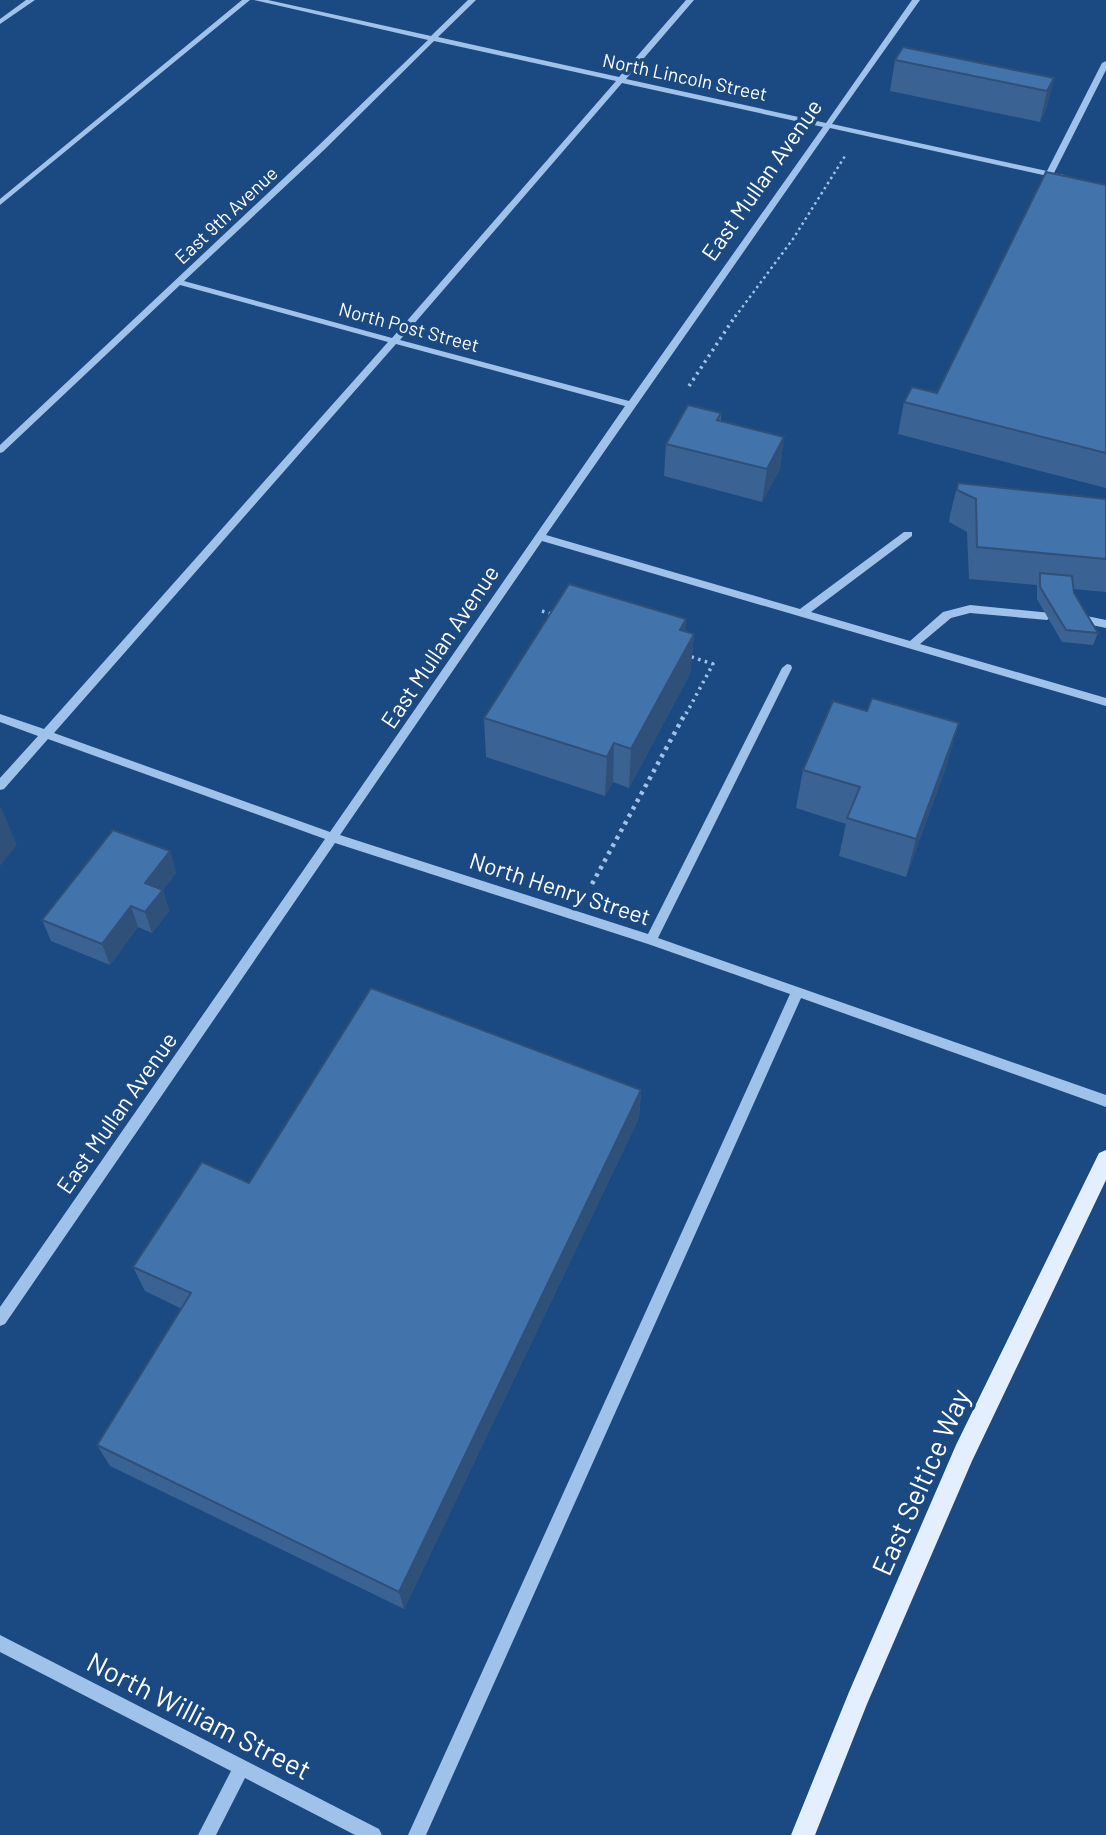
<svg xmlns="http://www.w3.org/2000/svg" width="1106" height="1835" viewBox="0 0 1106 1835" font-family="Barlow,sans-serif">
  <rect width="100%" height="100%" fill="#1b4981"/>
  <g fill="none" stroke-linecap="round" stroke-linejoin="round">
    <path stroke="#9fc2ea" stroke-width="2.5" stroke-dasharray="2.5 3.5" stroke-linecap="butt" d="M735,317L793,239L845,156"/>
    <g stroke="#9fc2ea" stroke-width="3.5" stroke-dasharray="2.5 4.5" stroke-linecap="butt">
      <path d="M689,386L736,315"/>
      <path d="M542,611L554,615"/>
      <path d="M686,714L713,664L686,655"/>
    </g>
    <path stroke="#9fc2ea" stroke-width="4.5" stroke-dasharray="3.5 5" stroke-linecap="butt" d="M592,884L686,712"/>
    <g fill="#9fc2ea" fill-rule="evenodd">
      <path d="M26,0H35L0,24V19Z"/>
      <path d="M242,0H250L0,205V199Z"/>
      <path d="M254,0H268L431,36L468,0H476L438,37L619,77L686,0H694L626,79L826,123L912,0H920L832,124L1047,171L1102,63L1106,61V70L1054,173L1064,175L1065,177L1061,179L830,128L546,535L800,609L904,532H912V536L811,612L910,641L943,612L970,605L1051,613L1052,616L1047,620L970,613L951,618L920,644L1106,698V706L542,541L340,835L648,934L782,668L787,664L791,665L792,668L658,938L1106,1095V1107L801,998L426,1835H408L790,994L648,944L335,843L5,1324L0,1326V1307L325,839L48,739L4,789L0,790V778L38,736L0,722V714L44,729L388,342L180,285L3,452L0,453V445L318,146L428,40ZM434,41L616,81L392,338L184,281L324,150ZM622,83L823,127L629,401L400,340ZM396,344L625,406L330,832L54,733Z"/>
      <path d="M1077,614L1106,620V628L1073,621L1072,618Z"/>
      <path d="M0,1635L379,1829L382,1835H355L245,1778L216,1835H198L231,1771L0,1652Z"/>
    </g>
    <path fill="#e3eeff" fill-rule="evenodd" d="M1106,1150V1180L972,1461L867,1704L815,1835H791L849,1692L956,1445L1099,1153Z"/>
  </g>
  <g fill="#3a6393">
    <path d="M895,60L1054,78L1046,109L1040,122L890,91Z"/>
    <path d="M1106,185V488L898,434L904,402L937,393Z"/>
    <path d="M721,413V421L784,437L780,469L762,502L664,476L666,444Z"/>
    <path d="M958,483L1106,499V592L1073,589L1074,593L1098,633L1093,645L1062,642L1037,599V585L969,579L967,532L949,522L950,515Z"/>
    <path d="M686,619L685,632L694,634L690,674L629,788L613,782L605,796L486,757L484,718Z"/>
    <path d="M948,762L906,877L839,856L846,824L796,808L803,770Z"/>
    <path d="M170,851L176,873L163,890L169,911L152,933L138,927L110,965L51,941L42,920Z"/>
    <path d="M641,1090L639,1118L404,1609L110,1466L97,1445L182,1309L145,1291L133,1267Z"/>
  </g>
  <g fill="#2f5078">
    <path d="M1054,78L1046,109L1040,122L1047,91Z"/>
    <path d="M784,437L780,469L762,502L767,469Z"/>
    <path d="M686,619L683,654L694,634L690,674L629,788L631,749L680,630Z"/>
    <path d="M959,723L948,762L906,877L916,839Z"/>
    <path d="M614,743L613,782L605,796L607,757Z"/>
    <path d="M1,807L17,845L0,866V808Z"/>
    <path d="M170,851L176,873L163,890L169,911L152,933L145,912V883Z"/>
    <path d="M131,906L138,927L110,965L102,944Z"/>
    <path d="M641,1090L639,1118L404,1609L399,1592Z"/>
  </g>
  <g fill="#4373ab" stroke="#2f5078" stroke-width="2">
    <path d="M903,47L1054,78L1047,91L895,60Z"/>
    <path d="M1046,172L1106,185V453L904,402L912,387L937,393Z"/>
    <path d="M688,405L721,413L717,420L784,437L767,469L666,444Z"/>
    <path d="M958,483L1106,499V559L977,547L976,499L957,490Z"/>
    <path d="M1040,573L1072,576L1074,593L1098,633L1066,630L1040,587Z"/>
    <path d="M569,584L686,619L680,630L694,634L631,749L614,743L607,757L484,718Z"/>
    <path d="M872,698L959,723L916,839L847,818L860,787L803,770L833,701L867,711Z"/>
    <path d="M113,830L170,851L145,883L163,890L145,912L131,906L102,944L42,920Z"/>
    <path d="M371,988L641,1090L399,1592L97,1445L191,1293L133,1267L202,1162L249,1183Z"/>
  </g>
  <g text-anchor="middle" stroke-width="7" stroke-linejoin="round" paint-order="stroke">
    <g font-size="19" fill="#fff" stroke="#1b4981">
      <text transform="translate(685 77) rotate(12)" y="7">North Lincoln Street</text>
      <text transform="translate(226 215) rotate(-43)" y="7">East 9th Avenue</text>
      <text transform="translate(409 327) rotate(15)" y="7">North Post Street</text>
    </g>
    <g font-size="23" fill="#fff" stroke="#1b4981">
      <text transform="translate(762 180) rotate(-55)" y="8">East Mullan Avenue</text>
      <text transform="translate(440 647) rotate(-56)" y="8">East Mullan Avenue</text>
      <text transform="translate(560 889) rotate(18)" y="8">North Henry Street</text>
      <text transform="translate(117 1113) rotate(-55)" y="8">East Mullan Avenue</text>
    </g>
    <g font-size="28" fill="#fff" stroke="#1b4981">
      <text transform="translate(921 1482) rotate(-66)" y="10">East Seltice Way</text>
      <text transform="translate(199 1716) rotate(27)" y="10">North William Street</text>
    </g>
  </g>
</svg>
